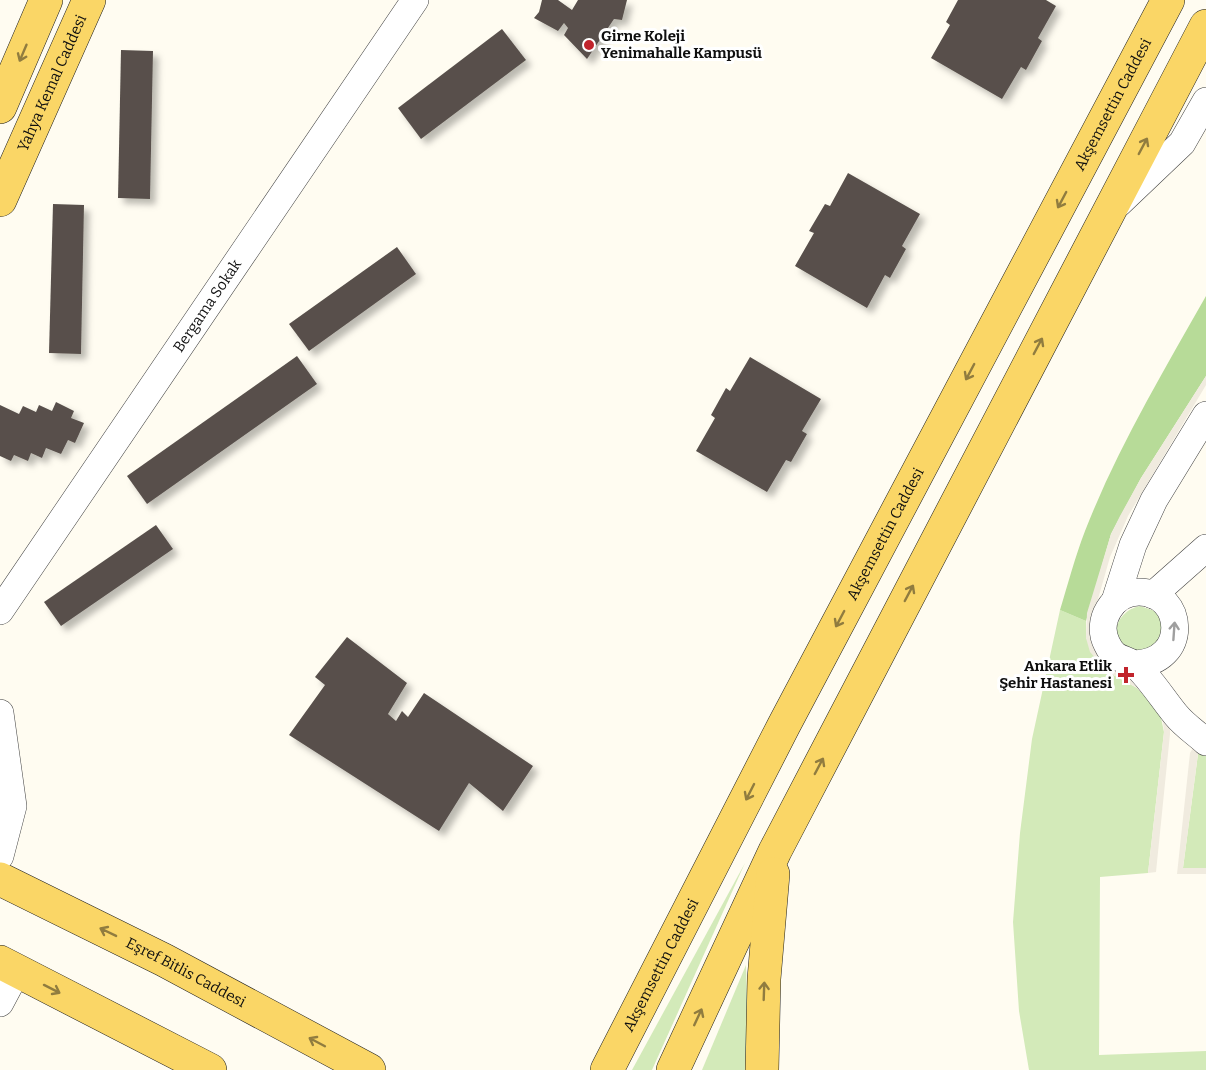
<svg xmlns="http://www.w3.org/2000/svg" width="1206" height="1070" viewBox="0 0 1206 1070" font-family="Bitter,serif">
  <defs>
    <filter id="shadow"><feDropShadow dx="5.5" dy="5.5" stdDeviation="3" flood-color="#0004"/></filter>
  </defs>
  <rect width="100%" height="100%" fill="#fffcf1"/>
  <g fill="#d3eab9">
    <path d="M1140,606L1155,611L1163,624L1157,646L1135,652C1132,650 1126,648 1123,645C1107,629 1123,609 1140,606Z"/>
    <path d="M1060,610L1086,621V638L1108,672L1137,688L1147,698L1160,713L1164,732L1148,873L1100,877L1099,1055L1206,1051V1070H1029L1019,1011L1013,922L1020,833L1032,739Z"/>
    <path d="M1200,753L1206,755V868H1183L1198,754Z"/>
    <path d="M745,863L652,1070H632Z"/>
    <path d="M746,965L749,1070H702Z"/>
  </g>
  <path fill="#b7db98" d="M1206,296V376L1141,478L1111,534L1086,621L1060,610C1068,584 1075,557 1085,531C1117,449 1163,372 1206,296Z"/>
  <g fill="#f0ebdf">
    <path d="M1206,376V385L1128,516L1110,557L1092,620L1110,667L1130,677L1170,724V734L1156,872L1148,873L1164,732L1163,723L1160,713L1147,698L1137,688L1108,672L1090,652L1086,638L1087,613L1111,534L1120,516L1141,478Z"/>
    <path d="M1193,748L1200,753L1198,754L1183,868H1206V874H1177L1190,753Z"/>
  </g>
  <g fill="#58504b" filter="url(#shadow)">
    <path d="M542,0H558L572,10L578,0H627L622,20L614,19L587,59L564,35L568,28L564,23L558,31L534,18L539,12Z"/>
    <path d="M958,0H1046L1056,6L1038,38L1042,41L1026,70L1021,67L1002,99L931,58L950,25L946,22Z"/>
    <path d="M502,29L526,60L421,139L398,108Z"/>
    <path d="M121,50L153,51L150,199L118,198Z"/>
    <path d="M848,173L920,214L902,246L906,249L890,278L885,275L867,308L795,266L814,233L809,231L825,204L830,206Z"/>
    <path d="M53,204L84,205L81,354L49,353Z"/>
    <path d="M397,247L416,274L309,351L289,324Z"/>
    <path d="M297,356L317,384L147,504L127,476Z"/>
    <path d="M750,357L821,399L802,431L807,434L791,462L786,460L767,492L696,451L715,418L711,415L726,388L730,391Z"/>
    <path d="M56,402L74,411L71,418L84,423L75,443L68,440L61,454L46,448L42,458L31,453L28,461L14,455L11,461L0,456V405L19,414L23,406L36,412L39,405L52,411Z"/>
    <path d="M156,525L173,549L61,626L44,602Z"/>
    <path d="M347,637L407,683L388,714L396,721L402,711L408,717L424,693L533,766L503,811L469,783L439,831L289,735L325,685L315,677Z"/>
  </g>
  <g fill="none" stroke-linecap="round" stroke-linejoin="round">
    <defs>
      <g id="minor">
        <path d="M1119,203L1182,143L1206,101"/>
        <path d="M1153,595L1206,548"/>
        <path d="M1115,601L1133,545L1154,500L1206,415"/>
        <path id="s1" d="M0,611L415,0"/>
        <path d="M1134,664C1190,663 1185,592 1139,592C1113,592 1095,621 1107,644C1115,661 1124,657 1135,665C1147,674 1165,702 1176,715C1184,725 1196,733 1206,742"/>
        <path d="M0,713L13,806L0,856"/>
        <path d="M0,1003L17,971"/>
      </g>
      <g id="major">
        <path d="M0,107L46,0"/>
        <path id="s2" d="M0,200L89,0"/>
        <path id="s3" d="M0,879L164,960L369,1070"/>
        <path d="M0,962L210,1070"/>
        <path id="s4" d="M607,1070L784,725L1168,0"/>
        <path d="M673,1070L775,851L1206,26"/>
        <path d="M762,1070L764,979L773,874"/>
      </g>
    </defs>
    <use href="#minor" stroke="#424242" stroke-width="28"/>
    <use href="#major" stroke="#202020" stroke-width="34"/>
    <use href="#minor" stroke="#fff" stroke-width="27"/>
    <use href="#major" stroke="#fad666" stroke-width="33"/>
  </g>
  <defs><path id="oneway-shaft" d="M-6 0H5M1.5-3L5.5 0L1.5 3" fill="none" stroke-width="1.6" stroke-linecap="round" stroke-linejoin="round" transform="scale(1.5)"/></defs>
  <g stroke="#907c3f">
    <use href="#oneway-shaft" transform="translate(23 53) rotate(113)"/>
    <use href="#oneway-shaft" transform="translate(1143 146) rotate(-62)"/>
    <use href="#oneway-shaft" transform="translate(1062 200) rotate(118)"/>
    <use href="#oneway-shaft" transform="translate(1038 346) rotate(-62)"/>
    <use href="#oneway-shaft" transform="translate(970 372) rotate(118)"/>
    <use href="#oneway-shaft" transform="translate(909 593) rotate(-62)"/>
    <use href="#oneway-shaft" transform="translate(840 619) rotate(118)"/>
    <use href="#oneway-shaft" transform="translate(819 766) rotate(-62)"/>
    <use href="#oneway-shaft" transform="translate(750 792) rotate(117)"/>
    <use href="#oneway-shaft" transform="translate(108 932) rotate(-154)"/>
    <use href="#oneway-shaft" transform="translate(52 989) rotate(27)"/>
    <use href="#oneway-shaft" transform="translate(764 991) rotate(-88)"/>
    <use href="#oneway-shaft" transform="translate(698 1017) rotate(-65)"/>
    <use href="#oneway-shaft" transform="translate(317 1042) rotate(-152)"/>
  </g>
  <use stroke="#9f9f9f" href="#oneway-shaft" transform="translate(1174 631) rotate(-86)"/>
  <g fill="#c1242c" stroke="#fff" stroke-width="2">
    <circle cx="589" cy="45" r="6"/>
    <path d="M1123 666h6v6h6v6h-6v6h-6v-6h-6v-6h6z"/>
  </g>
  <g text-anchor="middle" stroke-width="6" stroke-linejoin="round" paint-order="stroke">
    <g font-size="15" font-weight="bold" fill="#0f0f0f" stroke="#fff" text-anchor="start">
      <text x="601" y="41">Girne Koleji<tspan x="601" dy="17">Yenimahalle Kampusü</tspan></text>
      <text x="1112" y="671" text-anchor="end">Ankara Etlik<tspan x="1112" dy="17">Şehir Hastanesi</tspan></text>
    </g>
    <g font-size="15" fill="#0f0f0f" stroke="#fff">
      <text dy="5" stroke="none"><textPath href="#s2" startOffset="128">Yahya Kemal Caddesi</textPath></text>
      <text dy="5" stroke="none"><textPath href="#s4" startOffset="1090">Akşemsettin Caddesi</textPath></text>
      <text dy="5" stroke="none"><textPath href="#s1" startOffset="369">Bergama Sokak</textPath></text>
      <text dy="5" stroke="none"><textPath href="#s4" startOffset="604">Akşemsettin Caddesi</textPath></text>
      <text dy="5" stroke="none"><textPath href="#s4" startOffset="118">Akşemsettin Caddesi</textPath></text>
      <text dy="5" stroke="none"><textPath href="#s3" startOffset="208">Eşref Bitlis Caddesi</textPath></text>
    </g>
  </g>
</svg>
